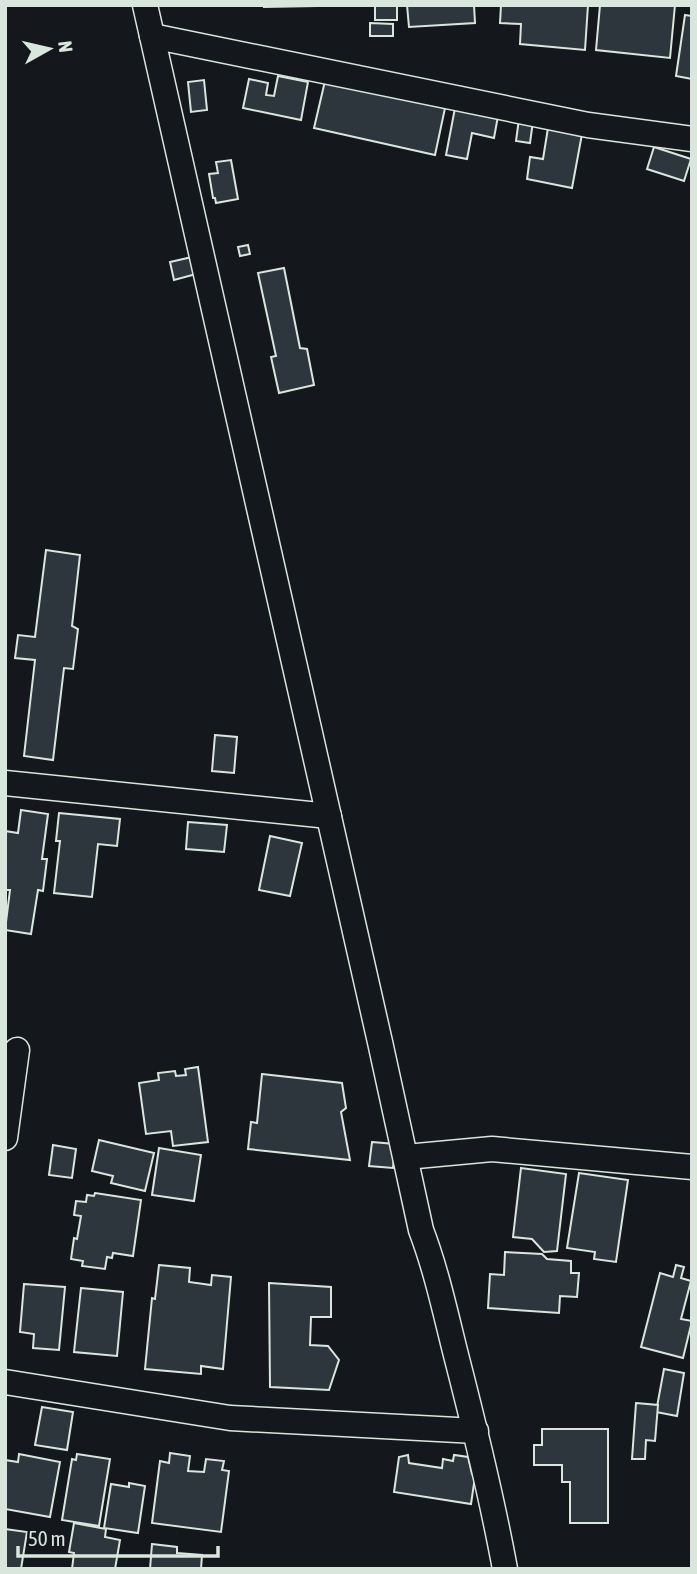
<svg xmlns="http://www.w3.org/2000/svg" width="697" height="1574" viewBox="0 0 697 1574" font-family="'Asap Condensed',sans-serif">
  <rect width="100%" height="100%" fill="#14181c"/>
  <g fill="#2c363c" stroke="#d8e6dc" stroke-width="2">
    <path d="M264,5H372L264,7Z"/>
    <rect x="375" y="5" width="22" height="15"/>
    <path d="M407,5H474L475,23L409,27Z"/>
    <path d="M501,5H588L585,50L520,44L521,24L500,23Z"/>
    <path d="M600,5H675L670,58L596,50Z"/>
    <path d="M685,15L692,16V79L676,76Z"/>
    <path d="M370,23L393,24V36H370Z"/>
    <path d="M278,76L308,82L301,120L243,108L249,79L268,83L266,95L274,96Z"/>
    <path d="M204,80L207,110L191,112L188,82Z"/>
    <path d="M325,81L445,108L435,155L314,128Z"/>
    <path d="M455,108L498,116L494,138L472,133L467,159L446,155Z"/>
    <path d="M519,119L533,121L530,143L516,141Z"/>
    <path d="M548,128L582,134L572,188L527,179L530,157L543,159Z"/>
    <path d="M654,147L691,159L684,181L647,169Z"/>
    <path d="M231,160L238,199L216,203L215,198H213L209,174L218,173L216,162Z"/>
    <path d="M248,245L250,254L240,256L238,247Z"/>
    <path d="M192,257L196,274L174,280L170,262Z"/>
    <path d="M284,268L300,348L307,349L314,385L279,393L271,357L276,356L258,273Z"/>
    <path d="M46,550L80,555L72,626L78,629L73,669L64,668L53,760L24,756L35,660L15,658L18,635L35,637Z"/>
    <path d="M215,735L237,737L234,773L212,771Z"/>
    <path d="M21,810L48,814L42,859H47L43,891L38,890L31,934L5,930L10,890H5V831L18,833Z"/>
    <path d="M59,813L120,819L117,846L98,844L92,897L54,893L60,841H56Z"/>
    <path d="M188,822L227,825L224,852L186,849Z"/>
    <path d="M270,836L302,843L290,896L259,890Z"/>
    <path d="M198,1067L208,1142L173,1146L171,1131L146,1134L139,1083L159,1080L158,1073L175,1071L176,1076L186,1075L185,1069Z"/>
    <path d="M262,1074L342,1083L346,1108L341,1112L350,1160L248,1149L251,1122L257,1123Z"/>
    <path d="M99,1140L154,1153L145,1191L111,1183L113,1176L92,1171Z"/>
    <path d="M372,1142L395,1144L393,1168L369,1166Z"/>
    <path d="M53,1145L76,1149L72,1178L49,1175Z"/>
    <path d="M159,1148L201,1155L194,1201L152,1195Z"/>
    <path d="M521,1168L566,1174L557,1251L544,1252L532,1239L513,1237Z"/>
    <path d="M579,1173L628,1180L616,1262L594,1259L595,1252L567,1248Z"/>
    <path d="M95,1193L141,1200L133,1256L113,1253L112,1258L107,1257L105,1269L82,1266L83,1261L71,1259L74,1238L77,1239L81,1216L74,1215L76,1201L86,1202L87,1195L94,1196Z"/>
    <path d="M505,1252L542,1254L547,1259L571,1261V1273H579L577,1297L560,1296L559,1313L488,1308L490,1274L504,1275Z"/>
    <path d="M159,1265L190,1268L189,1282L211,1285L212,1275L231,1277L223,1369L201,1366V1374L145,1369L152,1298L155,1299Z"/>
    <path d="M676,1265L684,1267L681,1278L691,1281L681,1319L692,1321L683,1358L641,1347L660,1273L673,1277Z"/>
    <path d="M269,1283L331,1287V1317H311L310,1345L328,1346L339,1360L329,1390L270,1387Z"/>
    <path d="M24,1284L65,1287L59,1350L33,1348L34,1334L20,1332Z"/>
    <path d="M81,1288L123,1292L117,1356L74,1352Z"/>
    <path d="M664,1369L684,1373L677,1416L656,1412Z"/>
    <path d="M636,1403L658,1405L655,1441L646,1440L645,1459H632Z"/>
    <path d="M42,1407L73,1412L67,1450L35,1445Z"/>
    <path d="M542,1429H608V1523H570V1482H562V1465H534V1445H542Z"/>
    <path d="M170,1453L190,1456L188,1471L204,1472L206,1459L224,1461L222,1470L229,1471L221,1532L152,1523L160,1461L169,1463Z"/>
    <path d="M19,1454L60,1462L50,1517L5,1509V1460L18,1462Z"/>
    <path d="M77,1454L110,1459L99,1526L62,1520L72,1459L76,1460Z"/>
    <path d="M408,1455L409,1463L442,1468L443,1459L453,1461L454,1455L468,1457L472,1474L475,1477L471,1504L394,1492L399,1457Z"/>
    <path d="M129,1483L145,1486L138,1533L104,1528L111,1484L129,1487Z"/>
    <path d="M74,1523L106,1529L105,1537L120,1540L115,1569H72L74,1553L69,1552Z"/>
    <path d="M5,1529L27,1532L21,1569H5Z"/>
    <path d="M152,1544L177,1547V1553L202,1555L201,1569H150Z"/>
  </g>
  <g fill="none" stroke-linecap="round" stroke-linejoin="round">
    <defs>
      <g id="street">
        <path d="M145,5L380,1042L421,1230C437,1272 446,1316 457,1359C475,1429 492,1498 505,1569"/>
        <path d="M152,36L588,125L692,139"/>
        <path d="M5,783L329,816"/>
        <path d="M5,1138L17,1050"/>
        <path d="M406,1157L492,1149L692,1167"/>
        <path d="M5,1382L230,1418L476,1431"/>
      </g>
    </defs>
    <use href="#street" stroke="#d8e6dc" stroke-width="27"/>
    <use href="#street" stroke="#14181c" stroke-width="24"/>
  </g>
  <rect width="697" height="1574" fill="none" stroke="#d8e6dc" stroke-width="14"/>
  <g transform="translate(49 49) rotate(82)" stroke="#14181c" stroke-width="5" paint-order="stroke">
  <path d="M0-5L12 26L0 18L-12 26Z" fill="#d8e6dc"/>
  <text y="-10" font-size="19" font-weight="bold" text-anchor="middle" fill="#d8e6dc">N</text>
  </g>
  <path d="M18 1546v10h200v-10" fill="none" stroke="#d8e6dc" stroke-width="3.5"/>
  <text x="28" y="1546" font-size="21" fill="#d8e6dc" stroke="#14181c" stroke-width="5" paint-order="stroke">50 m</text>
</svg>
